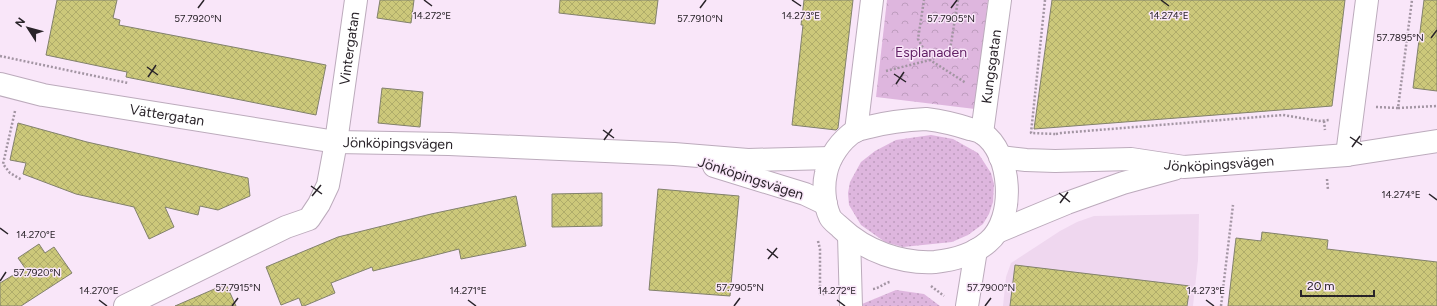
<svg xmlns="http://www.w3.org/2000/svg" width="1437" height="306" viewBox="0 0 1437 306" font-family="Figtree,sans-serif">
  <defs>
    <pattern id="grass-dots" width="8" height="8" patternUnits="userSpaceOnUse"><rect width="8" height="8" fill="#deb6de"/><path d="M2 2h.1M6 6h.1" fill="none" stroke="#be9cbe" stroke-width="1.8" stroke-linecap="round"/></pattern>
    <pattern id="forest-crowns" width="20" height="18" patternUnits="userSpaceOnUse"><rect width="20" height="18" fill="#deb6de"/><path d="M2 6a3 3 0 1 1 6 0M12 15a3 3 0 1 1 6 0" fill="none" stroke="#be9cbe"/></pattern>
    <pattern id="building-cross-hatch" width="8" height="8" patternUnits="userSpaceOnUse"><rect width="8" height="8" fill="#ccc87a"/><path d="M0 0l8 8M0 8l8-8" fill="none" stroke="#afac6a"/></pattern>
  </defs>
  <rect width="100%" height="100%" fill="#f9e6f9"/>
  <path fill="#efd7ef" d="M1199,214L1198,260L1193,306H1003L1006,277L1011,263L1060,231L1077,222L1094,216Z"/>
  <g fill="url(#grass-dots)">
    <path d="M931,135L953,139L978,153L991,173L994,184L993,202L989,214L983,224L968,235L952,242L903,247L885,242L861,225L849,205L848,193L850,182L861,162L875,151L896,140Z"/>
    <path d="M896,290L924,294L940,306H862V304Z"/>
  </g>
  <path fill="url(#forest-crowns)" d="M887,0H988L975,109L876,97Z"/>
  <g fill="url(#building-cross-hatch)" stroke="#82816c">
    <path d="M57,0H117L113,18L120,20L119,25L326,65L316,115L126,77L127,72L46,55Z"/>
    <path d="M380,0H414L411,23L377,18Z"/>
    <path d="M560,0H658L655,24L559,13Z"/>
    <path d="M804,0H853L838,128L836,130L792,125L803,25H801Z"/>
    <path d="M1052,0H1345L1332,106L1034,129Z"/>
    <path d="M1424,0H1437V91L1413,88Z"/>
    <path d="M382,88L423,92L420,127L378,123Z"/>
    <path d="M18,123L87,142L248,178L250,196L218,210L200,206L198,215L165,207L174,227L149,239L134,207L76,194L23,174L26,163L10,160Z"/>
    <path d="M658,189L739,196L730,296L649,290Z"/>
    <path d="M602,193V226L552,227V194Z"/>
    <path d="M516,196L526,246L461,259L459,249L373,271L372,267L331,283L335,293L304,306H302L299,298L281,305L266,267L338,237L431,214Z"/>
    <path d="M1262,232L1328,240L1327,249L1437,262V306H1228L1236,238L1261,241Z"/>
    <path d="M39,244L45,253L54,247L72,273L21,306H0V283L25,268L18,258Z"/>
    <path d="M1015,265L1190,286L1187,306H1010Z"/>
    <path d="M226,284L236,306H175Z"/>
  </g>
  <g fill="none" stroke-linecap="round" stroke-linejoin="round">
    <defs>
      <g id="minor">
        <path id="s1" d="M0,84L43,95L336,142L449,144L674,154L748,160L831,158"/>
        <path d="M926,119C942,121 955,124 970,129C974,130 979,131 982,133C1012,152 1016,219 988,242C974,254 954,260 935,262C902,264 865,251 841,228C838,225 832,221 830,217C824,204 823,186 826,173C829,157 841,140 855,131C859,129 865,128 869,127C888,122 907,120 926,119Z"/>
        <path d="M856,131L872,0"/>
        <path id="s2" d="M982,133L1000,0"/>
        <path d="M1347,155L1367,0"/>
        <path id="s3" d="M1000,157L1026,160L1055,161L1131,159L1184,167L1347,155L1437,141"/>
        <path d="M714,166L805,194L826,204"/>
        <path d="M997,232L1067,203L1123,183L1174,169"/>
        <path d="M849,236L851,306"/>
        <path id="s4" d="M125,306L286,227L309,219L319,204L328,185L336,142L356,0"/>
        <path d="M967,306L976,250"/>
      </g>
    </defs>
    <use href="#minor" stroke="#bcabbc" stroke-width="24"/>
    <g stroke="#a395a3" stroke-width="2.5" stroke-dasharray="2 2" stroke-linecap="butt">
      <path d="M958,0L950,50L930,60L966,83"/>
      <path d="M1045,0L1031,133L1056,134"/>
      <path d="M0,56L128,83"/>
      <path d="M886,71L930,60L918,39L924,0"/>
      <path d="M1376,107L1398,108L1412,0"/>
      <path d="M1398,108L1437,106"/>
      <path d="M15,111L3,164L10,173L22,180"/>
      <path d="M1324,121L1325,130"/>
      <path d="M1056,134L1061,133L1283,115L1319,121L1329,120"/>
      <path d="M1327,179L1328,190"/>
      <path d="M818,241L820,249V294H827"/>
      <path d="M931,286L944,296"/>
      <path d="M873,289C880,288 884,283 890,282"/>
      <path d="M1221,306L1233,205"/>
    </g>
    <use href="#minor" stroke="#fff" stroke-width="22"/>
  </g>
  <path fill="none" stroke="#292329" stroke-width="1.5" d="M424,0L432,6M792,0L801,6M1161,0L1169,6M198,8L204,0M700,8L706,0M951,8L957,0M1431,38L1437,30M147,67L158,75M894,74L906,82M148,77L156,65M896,84L904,72M603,130L614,138M1350,137L1362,145M604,140L612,129M1352,147L1360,136M311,186L322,194M1059,193L1070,202M1429,194L1437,200M312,196L321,185M1060,203L1068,192M0,228L8,234M767,249L778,258M768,259L777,248M0,281L6,272M99,300L107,306M468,300L476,306M837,300L845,306M1206,300L1214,306M232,306L238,298M734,306L740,298M985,306L991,298"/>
  <g text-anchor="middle" stroke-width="3" stroke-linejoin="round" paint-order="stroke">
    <g font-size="14" fill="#292329" stroke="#f9e6f9">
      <text dy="5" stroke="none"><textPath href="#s4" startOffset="381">Vintergatan</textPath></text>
      <text dy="5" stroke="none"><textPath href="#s2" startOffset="67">Kungsgatan</textPath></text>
      <text dy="5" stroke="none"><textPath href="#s1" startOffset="170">Vättergatan</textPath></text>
      <text dy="5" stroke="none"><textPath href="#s1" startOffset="403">Jönköpingsvägen</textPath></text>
      <text dy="5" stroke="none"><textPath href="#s3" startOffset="220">Jönköpingsvägen</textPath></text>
      <text transform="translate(751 178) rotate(18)" y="5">Jönköpingsvägen</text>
    </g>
    <g font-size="14" fill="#632266" stroke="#f9e6f9">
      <text x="931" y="57">Esplanaden</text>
    </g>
  </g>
  <g font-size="10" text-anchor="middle" fill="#292329" stroke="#f9e6f9" stroke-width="3" stroke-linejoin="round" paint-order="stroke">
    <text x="432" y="19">14.272°E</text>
    <text x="801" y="19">14.273°E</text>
    <text x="1169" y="19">14.274°E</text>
    <text x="198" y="22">57.7920°N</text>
    <text x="700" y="22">57.7910°N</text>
    <text x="951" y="22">57.7905°N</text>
    <text x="1400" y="41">57.7895°N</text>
    <text x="1401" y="198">14.274°E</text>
    <text x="36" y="238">14.270°E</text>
    <text x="37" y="276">57.7920°N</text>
    <text x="238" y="291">57.7915°N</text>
    <text x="740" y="291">57.7905°N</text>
    <text x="991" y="291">57.7900°N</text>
    <text x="99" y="294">14.270°E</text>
    <text x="468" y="294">14.271°E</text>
    <text x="837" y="294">14.272°E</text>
    <text x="1206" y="294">14.273°E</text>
  </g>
  <g transform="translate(28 28) rotate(306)" stroke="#f9e6f9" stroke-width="3" paint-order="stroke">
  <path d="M0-3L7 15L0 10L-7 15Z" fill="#292329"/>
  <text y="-6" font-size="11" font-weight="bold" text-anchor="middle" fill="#292329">N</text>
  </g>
  <path d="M1301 290v6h73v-6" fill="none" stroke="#292329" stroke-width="2"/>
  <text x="1307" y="290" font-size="12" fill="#292329" stroke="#f9e6f9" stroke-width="3" paint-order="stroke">20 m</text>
</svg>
